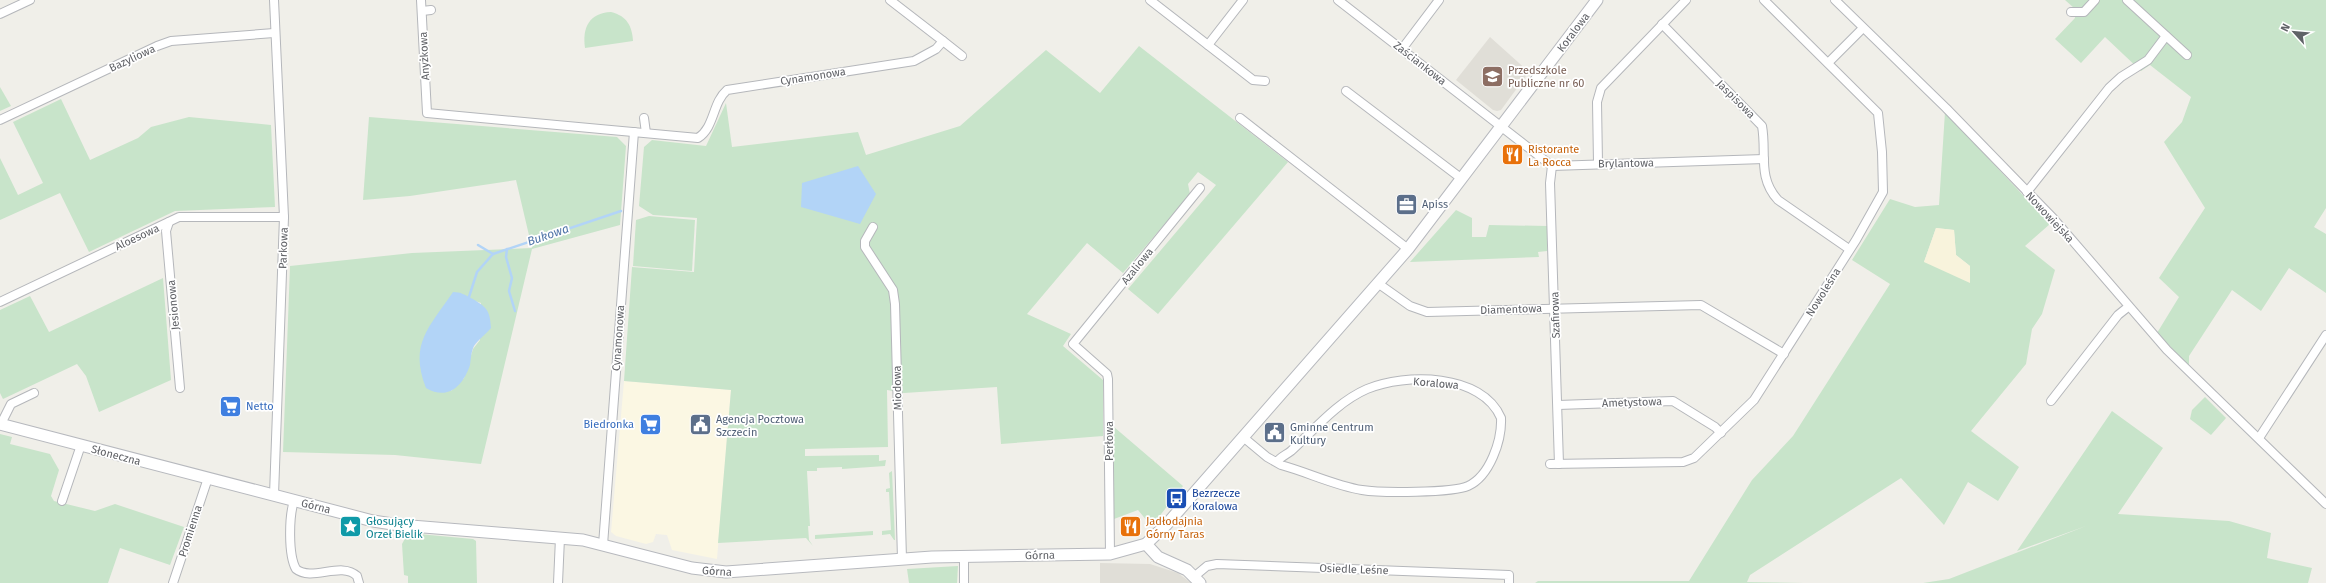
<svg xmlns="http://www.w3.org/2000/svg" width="2326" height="583" viewBox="0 0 2326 583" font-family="'Fira Sans',sans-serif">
  <rect width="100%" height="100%" fill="#f0efe9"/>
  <path fill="#fbf7e3" d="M624,381L731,390L717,559L672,550L667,535L656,534L653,542L646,544L616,536L611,532Z"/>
  <g fill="#e0ded7">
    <path d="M1490,37L1529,72L1501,110L1497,111L1493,110L1456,80Z"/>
    <path d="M1100,563L1150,564L1178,573L1191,583H1100Z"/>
  </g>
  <g fill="#c8e4ca" fill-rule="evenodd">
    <path d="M2065,0H2326V208L2314,227L2326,234V293L2289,268L2261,311L2232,290L2189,356V366L2157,333L2179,297L2159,278L2205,208L2164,142L2182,122L2191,97L2150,65L2141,71L2105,37L2081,63L2055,39L2075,18L2074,8Z"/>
    <path d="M611,12C627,16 632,26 633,41L585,48C582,28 589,13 611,12Z"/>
    <path d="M1139,46L1288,162L1158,314L1128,289L1216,185L1198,172L1188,184L1190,194L1123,273L1087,243L1027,314L1071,334L1063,346L1103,380V436L1001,444L997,387L904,393L887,390L888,447L805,449V456L879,455V461L886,460L885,466L842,469V467L817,468V471H807L810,526H808L809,540L813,546L806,538L718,543L731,390L624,381L632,267L694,272L697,218L653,215L639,206L644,147L652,140L706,146L726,103L732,147L858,132L866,155L960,126L1046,50L1100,93Z"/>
    <path d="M0,87L11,106L0,111Z"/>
    <path d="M61,99L90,160L138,138L151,127L189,117L271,125L275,207L175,211L89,252L60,193L0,220V158L18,195L43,183L13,122Z"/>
    <path d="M1945,112L2050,224L2025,246L2055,270L2042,314L2032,329L2026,364L1971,431L2019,467L1998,501L1968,482L1944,525L1901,478L1750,575L1747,582L1804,583H1535L1538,581H1689L1752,480L1793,436L1890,284L1852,260L1890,199L1915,207L1939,205ZM1936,228L1954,230L1956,255L1970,266L1924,262Z"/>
    <path d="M369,117L617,137L626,146L620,225L532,249L481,464L395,455L283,452L290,266L412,253L532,248L516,180L410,196L363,200ZM475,301L481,303L480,340L473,349L464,378L451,391Z"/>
    <path d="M1456,210L1472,218V237H1486L1489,225L1547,226V251L1538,252L1539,257L1410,262Z"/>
    <path d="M649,216L695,220L692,271L633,266L636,220Z"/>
    <path d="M163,278L171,380L99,412L86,376L77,364L3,399L0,393V310L30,296L49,332Z"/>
    <path d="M2205,397L2226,418L2211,435L2190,419L2192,410Z"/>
    <path d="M2112,411L2163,448L2118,514L2229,521L2271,533L2267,558L2312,568L2308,583H1923L1949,579L2086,526L2017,551Z"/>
    <path d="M1114,427L1183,486L1158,518L1148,522L1138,510L1114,519Z"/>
    <path d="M0,434L12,437L10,444L50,454L59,470L51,496L54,501L95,511L115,504L184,527L170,565L120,548L108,583H0Z"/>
    <path d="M892,471L895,540H894L890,534L882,535V531L891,530L889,492H886V489L890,488L889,473Z"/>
    <path d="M873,531V535L815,539V535Z"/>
    <path d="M408,533L473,539L476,541L477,583H408V576L404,575L402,544Z"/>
    <path d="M958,566L957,583H909L907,569Z"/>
  </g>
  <path fill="#f8f3dc" d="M1936,228L1954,230L1956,255L1970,266V283L1924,262Z"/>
  <g fill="#b2d4f7">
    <path d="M858,166L876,194L860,224L801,207L802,183Z"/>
    <path d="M453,292C461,292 465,295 471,298C486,307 490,309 491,328C486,334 478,340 474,346C471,352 471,359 470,365C463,386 448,401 426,388C409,343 429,328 453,292Z"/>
  </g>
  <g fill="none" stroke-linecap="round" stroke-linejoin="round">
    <g stroke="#b2d4f7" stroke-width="2.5">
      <path d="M478,245L493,254L621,211"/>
      <path d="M507,249L506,257L512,278L509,291L515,311"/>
      <path d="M469,297L477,272L493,254"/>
    </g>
    <defs>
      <g id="street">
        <path d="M274,0L284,217L274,495"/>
        <path d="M421,0L427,113L698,138C715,127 712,103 727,90L914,61L936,49L943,41L890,0"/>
        <path d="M1150,0L1253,80L1265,81"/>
        <path d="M1338,0L1552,166L1764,159"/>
        <path d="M1835,0L1946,108L2053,218L2167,350L2326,504"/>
        <path d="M2127,0L2187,55"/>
        <path d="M422,11L431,10"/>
        <path d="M2071,12H2084L2095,0"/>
        <path d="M0,14L30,0"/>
        <path d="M1662,24L1762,126C1767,153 1757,177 1778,200L1849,249"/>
        <path d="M943,41L962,56"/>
        <path d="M1208,45L1243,0"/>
        <path d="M1402,49L1439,0"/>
        <path d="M1828,63L1863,28"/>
        <path d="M1346,91L1462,179"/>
        <path d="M644,118L646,133"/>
        <path d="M1240,118L1408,249"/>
        <path d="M0,120L157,46L171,41L274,33"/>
        <path d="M1598,163L1597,102L1601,88L1686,0"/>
        <path d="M1552,166L1550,183L1559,464"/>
        <path d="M2027,192L2109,88L2121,77L2148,60L2166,36"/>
        <path d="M169,222L166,231L180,388"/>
        <path d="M873,227L865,241V247L893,290L895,304L902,559"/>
        <path d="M1379,284L1410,306L1427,312L1701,305L1784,354"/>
        <path d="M0,302L179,217H284"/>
        <path d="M2051,401L2118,315L2128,307"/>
        <path d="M1558,405L1673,401L1715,427L1721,433"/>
        <path d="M1,424L11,404L34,393"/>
        <path d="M1243,437L1267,457L1281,465C1307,472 1336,486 1362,490C1380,493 1453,493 1468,486C1490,476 1502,440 1501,418C1482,373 1405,373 1367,389C1337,402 1314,430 1291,451C1286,455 1280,457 1277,462"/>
        <path d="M2259,438L2326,335"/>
        <path d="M1550,464L1683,462L1694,458L1754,400L1856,240L1883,192L1882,152L1878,113L1764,0"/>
        <path d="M62,501L81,445"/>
        <path d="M294,501C289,516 288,555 296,569C312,582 341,561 357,576L359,583"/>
        <path d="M603,545L634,132"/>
        <path d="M1110,554L1108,379L1107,374L1073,344L1200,188"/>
        <path d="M1195,576L1207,566L1217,564L1509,575V583"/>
        <path d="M173,583L208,478"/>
        <path d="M558,583L560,538"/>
        <path d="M964,583V556"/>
      </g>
      <g id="secondary">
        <path d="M0,424L373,521L399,525L583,540L692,568L726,572L932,557L1110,554L1146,544L1167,524L1408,249L1597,0"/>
        <path d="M1146,544L1158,557L1187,570L1200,583"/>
      </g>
    </defs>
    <use href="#street" stroke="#b5b7bb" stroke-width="10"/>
    <use href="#secondary" stroke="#b7b9be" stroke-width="13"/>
    <use href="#street" stroke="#fff" stroke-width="8"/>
    <use href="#secondary" stroke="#fff" stroke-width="11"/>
  </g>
  <defs>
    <symbol id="school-square" viewBox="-11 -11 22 22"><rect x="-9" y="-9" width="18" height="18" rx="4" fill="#8d6e63" stroke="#fff"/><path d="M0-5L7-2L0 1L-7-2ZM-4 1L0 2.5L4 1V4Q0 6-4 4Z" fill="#fff"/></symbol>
    <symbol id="restaurant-square" viewBox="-11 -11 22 22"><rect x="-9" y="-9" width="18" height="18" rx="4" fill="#e8710a" stroke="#fff"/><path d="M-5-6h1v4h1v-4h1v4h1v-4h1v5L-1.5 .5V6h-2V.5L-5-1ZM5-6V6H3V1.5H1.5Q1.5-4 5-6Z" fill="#fff"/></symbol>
    <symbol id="office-square" viewBox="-11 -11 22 22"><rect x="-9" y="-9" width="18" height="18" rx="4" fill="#5c6f8a" stroke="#fff"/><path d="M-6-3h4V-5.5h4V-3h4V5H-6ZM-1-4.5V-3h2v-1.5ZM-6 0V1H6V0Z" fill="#fff"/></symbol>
    <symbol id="supermarket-square" viewBox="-11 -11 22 22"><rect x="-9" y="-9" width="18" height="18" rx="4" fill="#3f7fe0" stroke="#fff"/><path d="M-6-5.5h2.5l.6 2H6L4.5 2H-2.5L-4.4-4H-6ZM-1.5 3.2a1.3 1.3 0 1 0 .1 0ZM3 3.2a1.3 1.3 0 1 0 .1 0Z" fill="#fff"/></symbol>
    <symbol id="civic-square" viewBox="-11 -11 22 22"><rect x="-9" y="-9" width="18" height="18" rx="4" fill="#5c6f8a" stroke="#fff"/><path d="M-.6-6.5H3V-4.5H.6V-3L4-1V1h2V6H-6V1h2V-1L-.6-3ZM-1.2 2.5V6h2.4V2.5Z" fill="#fff"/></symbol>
    <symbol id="bus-square" viewBox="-11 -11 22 22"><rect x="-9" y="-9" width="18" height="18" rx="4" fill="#1a4fb4" stroke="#fff"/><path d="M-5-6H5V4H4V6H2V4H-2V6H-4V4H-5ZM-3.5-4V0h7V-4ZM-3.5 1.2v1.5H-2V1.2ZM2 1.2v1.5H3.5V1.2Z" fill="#fff"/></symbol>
    <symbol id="sight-square" viewBox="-11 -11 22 22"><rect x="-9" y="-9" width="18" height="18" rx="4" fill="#0f9aa8" stroke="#fff"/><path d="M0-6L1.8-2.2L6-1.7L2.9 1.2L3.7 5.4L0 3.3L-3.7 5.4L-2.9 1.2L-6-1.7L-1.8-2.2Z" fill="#fff"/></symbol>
  </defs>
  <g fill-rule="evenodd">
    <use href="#school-square" x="1480" y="64" width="25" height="25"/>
    <use href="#restaurant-square" x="1500" y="142" width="25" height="25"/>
    <use href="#office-square" x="1394" y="192" width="25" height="25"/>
    <use href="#supermarket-square" x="218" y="394" width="25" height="25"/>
    <use href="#supermarket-square" x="638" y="412" width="25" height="25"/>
    <use href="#civic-square" x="688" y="412" width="25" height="25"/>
    <use href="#civic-square" x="1262" y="420" width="25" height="25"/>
    <use href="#bus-square" x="1164" y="486" width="25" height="25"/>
    <use href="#sight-square" x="338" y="514" width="25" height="25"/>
    <use href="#restaurant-square" x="1118" y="514" width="25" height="25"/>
  </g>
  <g text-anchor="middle" stroke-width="3.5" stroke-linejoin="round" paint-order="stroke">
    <g font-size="11" fill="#606267" stroke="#fff">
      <text transform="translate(1573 32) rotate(-53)" y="4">Koralowa</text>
      <text transform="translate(424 56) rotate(-93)" y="4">Anyżkowa</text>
      <text transform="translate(132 58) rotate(-25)" y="4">Bazyliowa</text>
      <text transform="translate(1420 63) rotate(38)" y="4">Zaściankowa</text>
      <text transform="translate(813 76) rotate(-9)" y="4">Cynamonowa</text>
      <text transform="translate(1736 99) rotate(45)" y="4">Jaspisowa</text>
      <text transform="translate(1626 163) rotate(-1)" y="4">Brylantowa</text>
      <text transform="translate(2050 217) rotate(47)" y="4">Nowowiejska</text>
      <text transform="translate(137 237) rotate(-25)" y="4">Aloesowa</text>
      <text transform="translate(283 248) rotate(-88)" y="4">Parkowa</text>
      <text transform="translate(1137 266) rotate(-51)" y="4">Azaliowa</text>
      <text transform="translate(1823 292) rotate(-58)" y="4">Nowoleśna</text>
      <text transform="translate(173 305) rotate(-95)" y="4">Jesionowa</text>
      <text transform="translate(1511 309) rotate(-2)" y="4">Diamentowa</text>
      <text transform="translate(1555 315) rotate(-92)" y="4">Szafirowa</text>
      <text transform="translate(618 338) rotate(-86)" y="4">Cynamonowa</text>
      <text transform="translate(1436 383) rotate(5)" y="4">Koralowa</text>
      <text transform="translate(897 388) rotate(-91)" y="4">Miodowa</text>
      <text transform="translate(1632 402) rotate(-2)" y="4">Ametystowa</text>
      <text transform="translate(1109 441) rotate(-90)" y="4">Perłowa</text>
      <text transform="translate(116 455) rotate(15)" y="4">Słoneczna</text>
      <text transform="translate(316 506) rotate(14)" y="4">Górna</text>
      <text transform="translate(190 531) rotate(-72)" y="4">Promienna</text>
      <text transform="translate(1040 555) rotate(-1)" y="4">Górna</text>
      <text transform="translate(1354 569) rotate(2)" y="4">Osiedle Leśne</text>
      <text transform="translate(717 571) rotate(4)" y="4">Górna</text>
    </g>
    <g font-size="11" fill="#785e54" stroke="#fff" text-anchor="start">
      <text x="1508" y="74">Przedszkole<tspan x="1508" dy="13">Publiczne nr 60</tspan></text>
    </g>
    <g font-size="11" fill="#c56008" stroke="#fff" text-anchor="start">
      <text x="1528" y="153">Ristorante<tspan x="1528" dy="13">La Rocca</tspan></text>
      <text x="1146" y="525">Jadłodajnia<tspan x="1146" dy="13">Górny Taras</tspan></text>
    </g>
    <g font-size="11" fill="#4e5e75" stroke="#fff" text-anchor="start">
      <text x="1422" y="208">Apiss</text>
      <text x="716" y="423">Agencja Pocztowa<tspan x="716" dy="13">Szczecin</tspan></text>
      <text x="1290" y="431">Gminne Centrum<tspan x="1290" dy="13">Kultury</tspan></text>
    </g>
    <g font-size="11" fill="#366cbe" stroke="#fff" text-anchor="start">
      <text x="246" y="410">Netto</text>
      <text x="634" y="428" text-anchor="end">Biedronka</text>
    </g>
    <g font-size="11" fill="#164399" stroke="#fff" text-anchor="start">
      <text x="1192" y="497">Bezrzecze<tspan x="1192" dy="13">Koralowa</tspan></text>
    </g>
    <g font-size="11" fill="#0d838f" stroke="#fff" text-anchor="start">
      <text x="366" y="525">Głosujący<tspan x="366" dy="13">Orzeł Bielik</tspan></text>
    </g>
    <g font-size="12" font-style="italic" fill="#4f74a8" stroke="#fff">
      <text transform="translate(548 235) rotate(-19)" y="4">Bukowa</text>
    </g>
  </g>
  <g transform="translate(2294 32) rotate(297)" stroke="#ffffff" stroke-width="3" paint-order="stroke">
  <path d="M0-3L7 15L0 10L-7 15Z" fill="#606267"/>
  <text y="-6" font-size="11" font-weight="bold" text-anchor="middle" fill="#606267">N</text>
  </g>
</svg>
